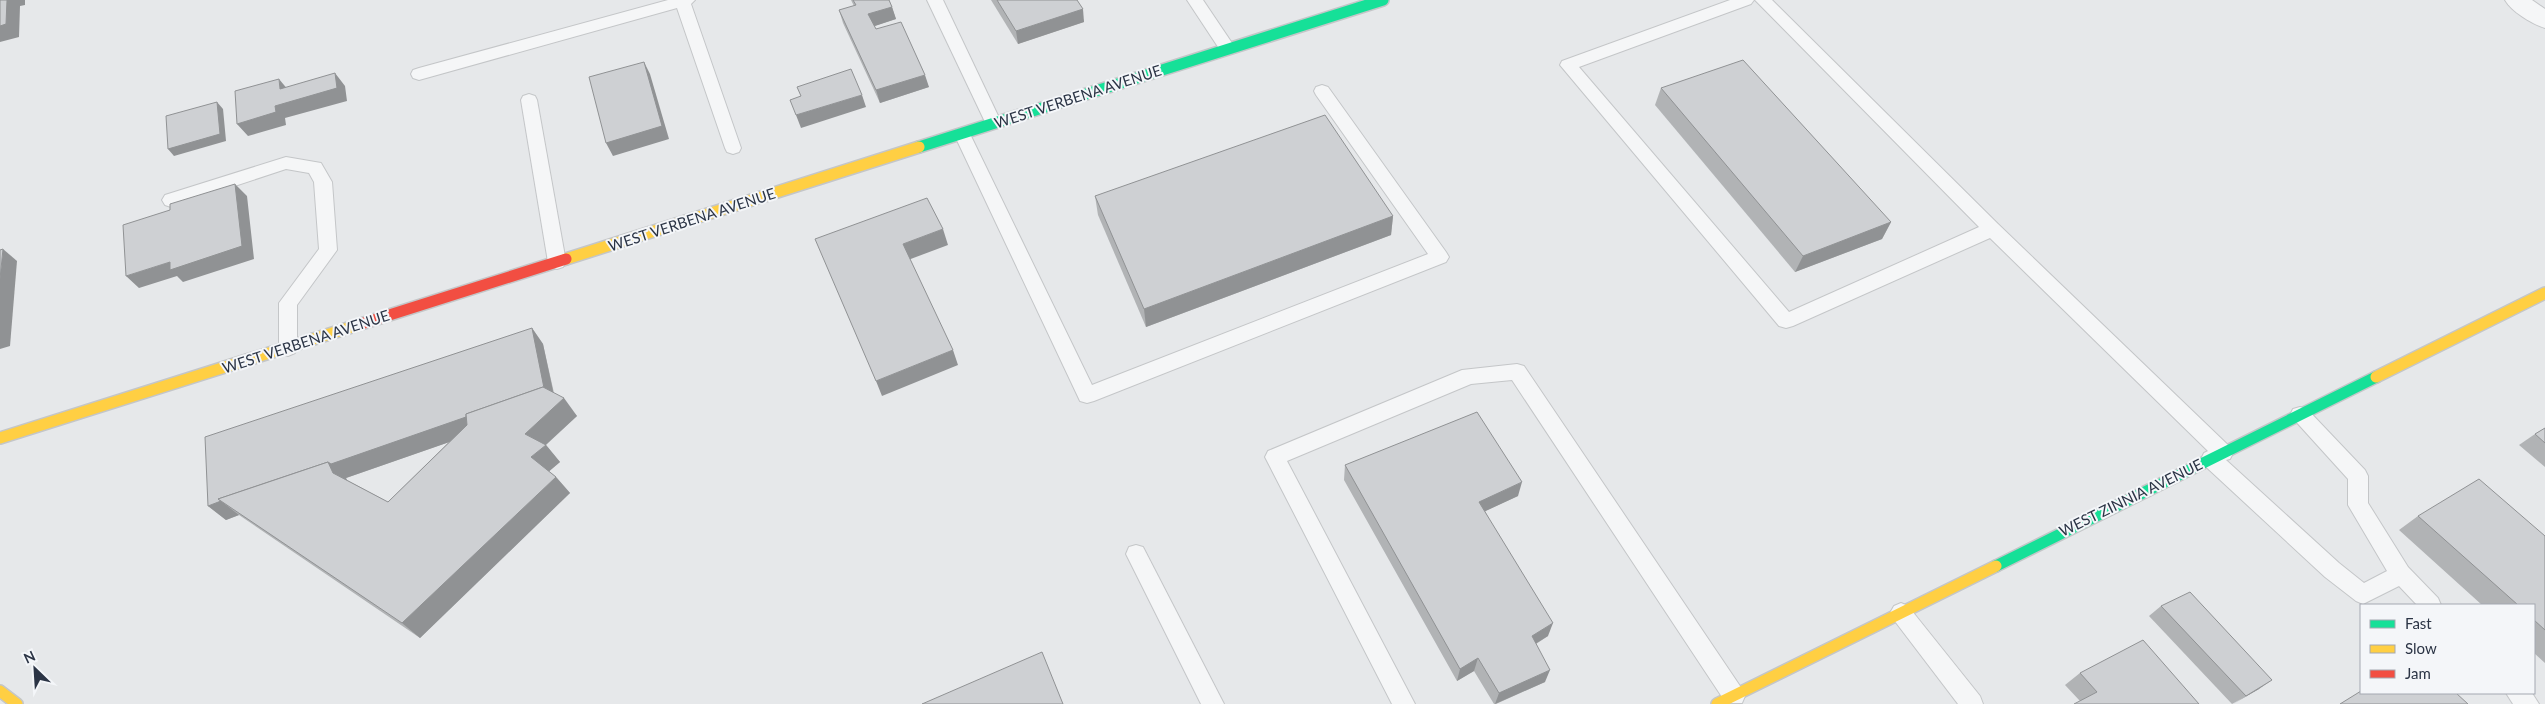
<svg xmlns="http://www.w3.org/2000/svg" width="2545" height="704" viewBox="0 0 2545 704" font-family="Lato,sans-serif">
  <rect width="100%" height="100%" fill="#e6e8ea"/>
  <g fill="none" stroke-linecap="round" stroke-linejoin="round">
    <defs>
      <g id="lane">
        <path d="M668,0H695L691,4L741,148L739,152L733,154L727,152L725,148L677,8L419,80L413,78L411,74L413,70L419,68Z"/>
        <path d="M927,0H943L1002,124L1000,128H988L986,124Z"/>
        <path d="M1187,0H1203L1236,49L1234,53H1222Z"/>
        <path d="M1730,0H1754L1751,4L1579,67L1789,312L1979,227L1755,0H1772L1998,224L2230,447L2233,453L2230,459L2226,460L2339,563L2364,583L2387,571L2348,505V479L2290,415L2293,409L2300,407L2307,409L2365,470L2368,476V503L2408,567L2438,598L2441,605H2417L2399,586L2363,604L2356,601L2325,577L2204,465L2201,459L2204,453L2208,451L1990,238L1793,326L1786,328L1779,326L1560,65L1562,61Z"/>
        <path d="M1322,85L1328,87L1446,252L1449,257L1446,262L1094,401L1087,403L1080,401L954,134L956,130L962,128L968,130L970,134L1092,385L1428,254L1316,95L1314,91L1316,87Z"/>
        <path d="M529,94L535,96L537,100L566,262L563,267L557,269L551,267L548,262L521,100L523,96Z"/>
        <path d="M286,157L321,163L332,182L337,250L297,305V348L295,353L288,356L281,353L279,348V303L319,249L314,182L309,173L286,169L171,207L165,205L162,200L165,195Z"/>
        <path d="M1517,364L1524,366L1742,689L1745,696L1742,703H1726L1512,380L1471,384L1287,461L1415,704H1392L1265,457L1268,451L1462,370Z"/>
        <path d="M1136,545L1143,547L1224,704H1201L1126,554L1129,547Z"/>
        <path d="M1901,603L1908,606L1980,696L1983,704H1958L1894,620L1890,613L1894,606Z"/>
        <path d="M2506,693H2532L2539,704H2513Z"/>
      </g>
      <path id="street" d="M2505,0H2532L2545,9V28C2532,24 2512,12 2505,0Z"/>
      <g id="fast">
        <path d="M919,147L1383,0"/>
        <path d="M1996,566L2376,377"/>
      </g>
      <g id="slow">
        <path d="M566,259L919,147"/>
        <path d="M2376,377L2545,293"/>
        <path d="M0,438L361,324"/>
        <path d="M0,691L17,704"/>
        <path d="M1717,704L1996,566"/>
      </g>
      <path id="jam" d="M361,324L566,259"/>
    </defs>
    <use href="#lane" stroke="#c4c6c8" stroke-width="2"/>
    <use href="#street" stroke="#c4c6c8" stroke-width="2"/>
    <use href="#fast" stroke="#c4c6c8" stroke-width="14"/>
    <use href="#slow" stroke="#c4c6c8" stroke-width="14"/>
    <use href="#jam" stroke="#c4c6c8" stroke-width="14"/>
    <use href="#lane" fill="#f5f6f7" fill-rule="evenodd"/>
    <use href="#street" fill="#f5f6f7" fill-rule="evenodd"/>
    <use href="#fast" stroke="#16e098" stroke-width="11"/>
    <use href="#slow" stroke="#ffcf43" stroke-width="11"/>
    <use href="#jam" stroke="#f24e42" stroke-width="11"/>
  </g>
  <g fill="#b1b3b5" fill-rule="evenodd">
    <path d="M851,0H889L892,7L896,19L874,26L876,29L929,87L880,103L843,23L839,10L854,6Z"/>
    <path d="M991,0H1077L1084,22L1018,44Z"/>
    <path d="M1661,88L1891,222L1882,239L1795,272L1655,105Z"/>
    <path d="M1095,196L1393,216L1391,235L1146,327L1098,215Z"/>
    <path d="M532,328L543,344L554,393L577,416L546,445L560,462L549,471L556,477L570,493L420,638L239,515L226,520L208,506ZM449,442L388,502L347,480L346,478Z"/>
    <path d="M2545,428V467L2519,445L2535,434Z"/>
    <path d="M1345,465L1518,496L1485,511L1548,636L1536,644L1545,682L1496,704H1494L1474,671L1457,681L1344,480Z"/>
    <path d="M2418,516L2545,536V663L2534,653V605H2482L2399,530Z"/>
    <path d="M2161,606L2259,689L2232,704L2149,616Z"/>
    <path d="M2080,673L2199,704L2080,701L2065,685Z"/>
  </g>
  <g fill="#909294">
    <path d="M7,0H25V5L20,6L19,37L0,42V26Z"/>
    <path d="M892,7L896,19L872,27L868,14Z"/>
    <path d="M1083,9L1084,22L1018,44L1016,31Z"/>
    <path d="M644,62L650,74L669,139L613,156L606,143Z"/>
    <path d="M335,73L345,86L347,101L285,118L286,125L248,136L237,124Z"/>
    <path d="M925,75L929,87L880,103L876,90Z"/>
    <path d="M279,79L289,91L280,89Z"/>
    <path d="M862,95L866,107L801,128L796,115Z"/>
    <path d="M217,102L223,109L226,141L174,156L168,149Z"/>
    <path d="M235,184L247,196L254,259L183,282L177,276L139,288L126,276L170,262Z"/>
    <path d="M1393,216L1391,235L1146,327L1144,309Z"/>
    <path d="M1891,222L1882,239L1795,272L1803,256Z"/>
    <path d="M943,229L948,245L908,260L903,244Z"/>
    <path d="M3,249L17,261L10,346L0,349V279Z"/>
    <path d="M532,328L543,344L556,405L346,478L351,490L241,515L328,462Z"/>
    <path d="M953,350L958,365L882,396L876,381Z"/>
    <path d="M564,398L577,416L539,451L525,434Z"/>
    <path d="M546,445L560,462L546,474L531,457Z"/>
    <path d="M556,477L570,493L420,638L402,623Z"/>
    <path d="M1522,482L1518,496L1475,516L1479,502Z"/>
    <path d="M221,501L239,515L226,520L208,506Z"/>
    <path d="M1553,623L1548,636L1527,649L1532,636Z"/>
    <path d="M1478,658L1474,671L1457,681L1460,669Z"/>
    <path d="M1550,670L1545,682L1495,704L1499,693Z"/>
    <path d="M2272,680L2259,689L2233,704Z"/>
  </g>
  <g fill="#ced0d3" stroke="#909294">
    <path d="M0,0H7L6,24L0,26Z"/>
    <path d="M853,0H889L892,7L868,14L876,29L901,22L925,75L876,90L839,10L856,5Z"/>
    <path d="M997,0H1077L1083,9L1016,31Z"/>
    <path d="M1743,60L1891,222L1803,256L1661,88Z"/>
    <path d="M644,62L662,126L606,143L589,77Z"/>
    <path d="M851,69L862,95L796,115L790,100L801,96L797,87Z"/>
    <path d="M335,73L337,88L275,106L276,112L237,124L235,91L279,79L280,89Z"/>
    <path d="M217,102L220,134L168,149L166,116Z"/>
    <path d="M1325,115L1393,216L1144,309L1095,196Z"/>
    <path d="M235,184L242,246L170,270V262L126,276L123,225L170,210V204Z"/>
    <path d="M927,198L943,229L903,244L953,350L876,381L815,239Z"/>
    <path d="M3,249L0,279V250Z"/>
    <path d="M532,328L544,388L543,387L466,414V417L331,464L328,462L218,499L221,501L208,506L205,437Z"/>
    <path d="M543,387L564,398L525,434L546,445L531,457L556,477L402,623L218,499L328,462L333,473L388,502L467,425L466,414Z"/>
    <path d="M1477,412L1522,482L1479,502L1553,623L1532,636L1550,670L1499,693L1478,658L1460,669L1345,465Z"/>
    <path d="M2545,428V443L2535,434Z"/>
    <path d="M2479,479L2545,536V630L2534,620V605H2518L2418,516Z"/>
    <path d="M2190,592L2272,680L2246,696L2161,606Z"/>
    <path d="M2143,640L2199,704H2074L2097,692L2080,673Z"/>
    <path d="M1042,652L1063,704H922Z"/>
    <path d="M2361,691V693H2456L2468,704H2340Z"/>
  </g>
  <g text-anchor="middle" stroke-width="4" stroke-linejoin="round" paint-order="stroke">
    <g font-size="15" fill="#2b3445" stroke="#f4f6f9">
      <text transform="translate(1078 97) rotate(-18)" y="5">WEST VERBENA AVENUE</text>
      <text transform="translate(692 220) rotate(-18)" y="5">WEST VERBENA AVENUE</text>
      <text transform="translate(306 342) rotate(-18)" y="5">WEST VERBENA AVENUE</text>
      <text transform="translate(2131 498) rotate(-26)" y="5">WEST ZINNIA AVENUE</text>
    </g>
  </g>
  <rect x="2360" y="604" width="175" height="90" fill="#f4f6f9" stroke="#a4a8b1"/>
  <rect x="2370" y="620" width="25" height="8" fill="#16e098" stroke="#a4a8b1"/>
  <text x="2405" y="629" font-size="15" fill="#2b3445">Fast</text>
  <rect x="2370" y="645" width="25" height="8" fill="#ffcf43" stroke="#a4a8b1"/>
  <text x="2405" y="654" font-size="15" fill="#2b3445">Slow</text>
  <rect x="2370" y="670" width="25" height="8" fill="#f24e42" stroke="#a4a8b1"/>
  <text x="2405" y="679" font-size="15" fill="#2b3445">Jam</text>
  <g transform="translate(35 669) rotate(335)" stroke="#f4f6f9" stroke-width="4" paint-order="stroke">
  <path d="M0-4L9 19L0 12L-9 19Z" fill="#2b3445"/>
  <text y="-8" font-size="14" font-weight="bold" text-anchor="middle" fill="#2b3445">N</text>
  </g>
</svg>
